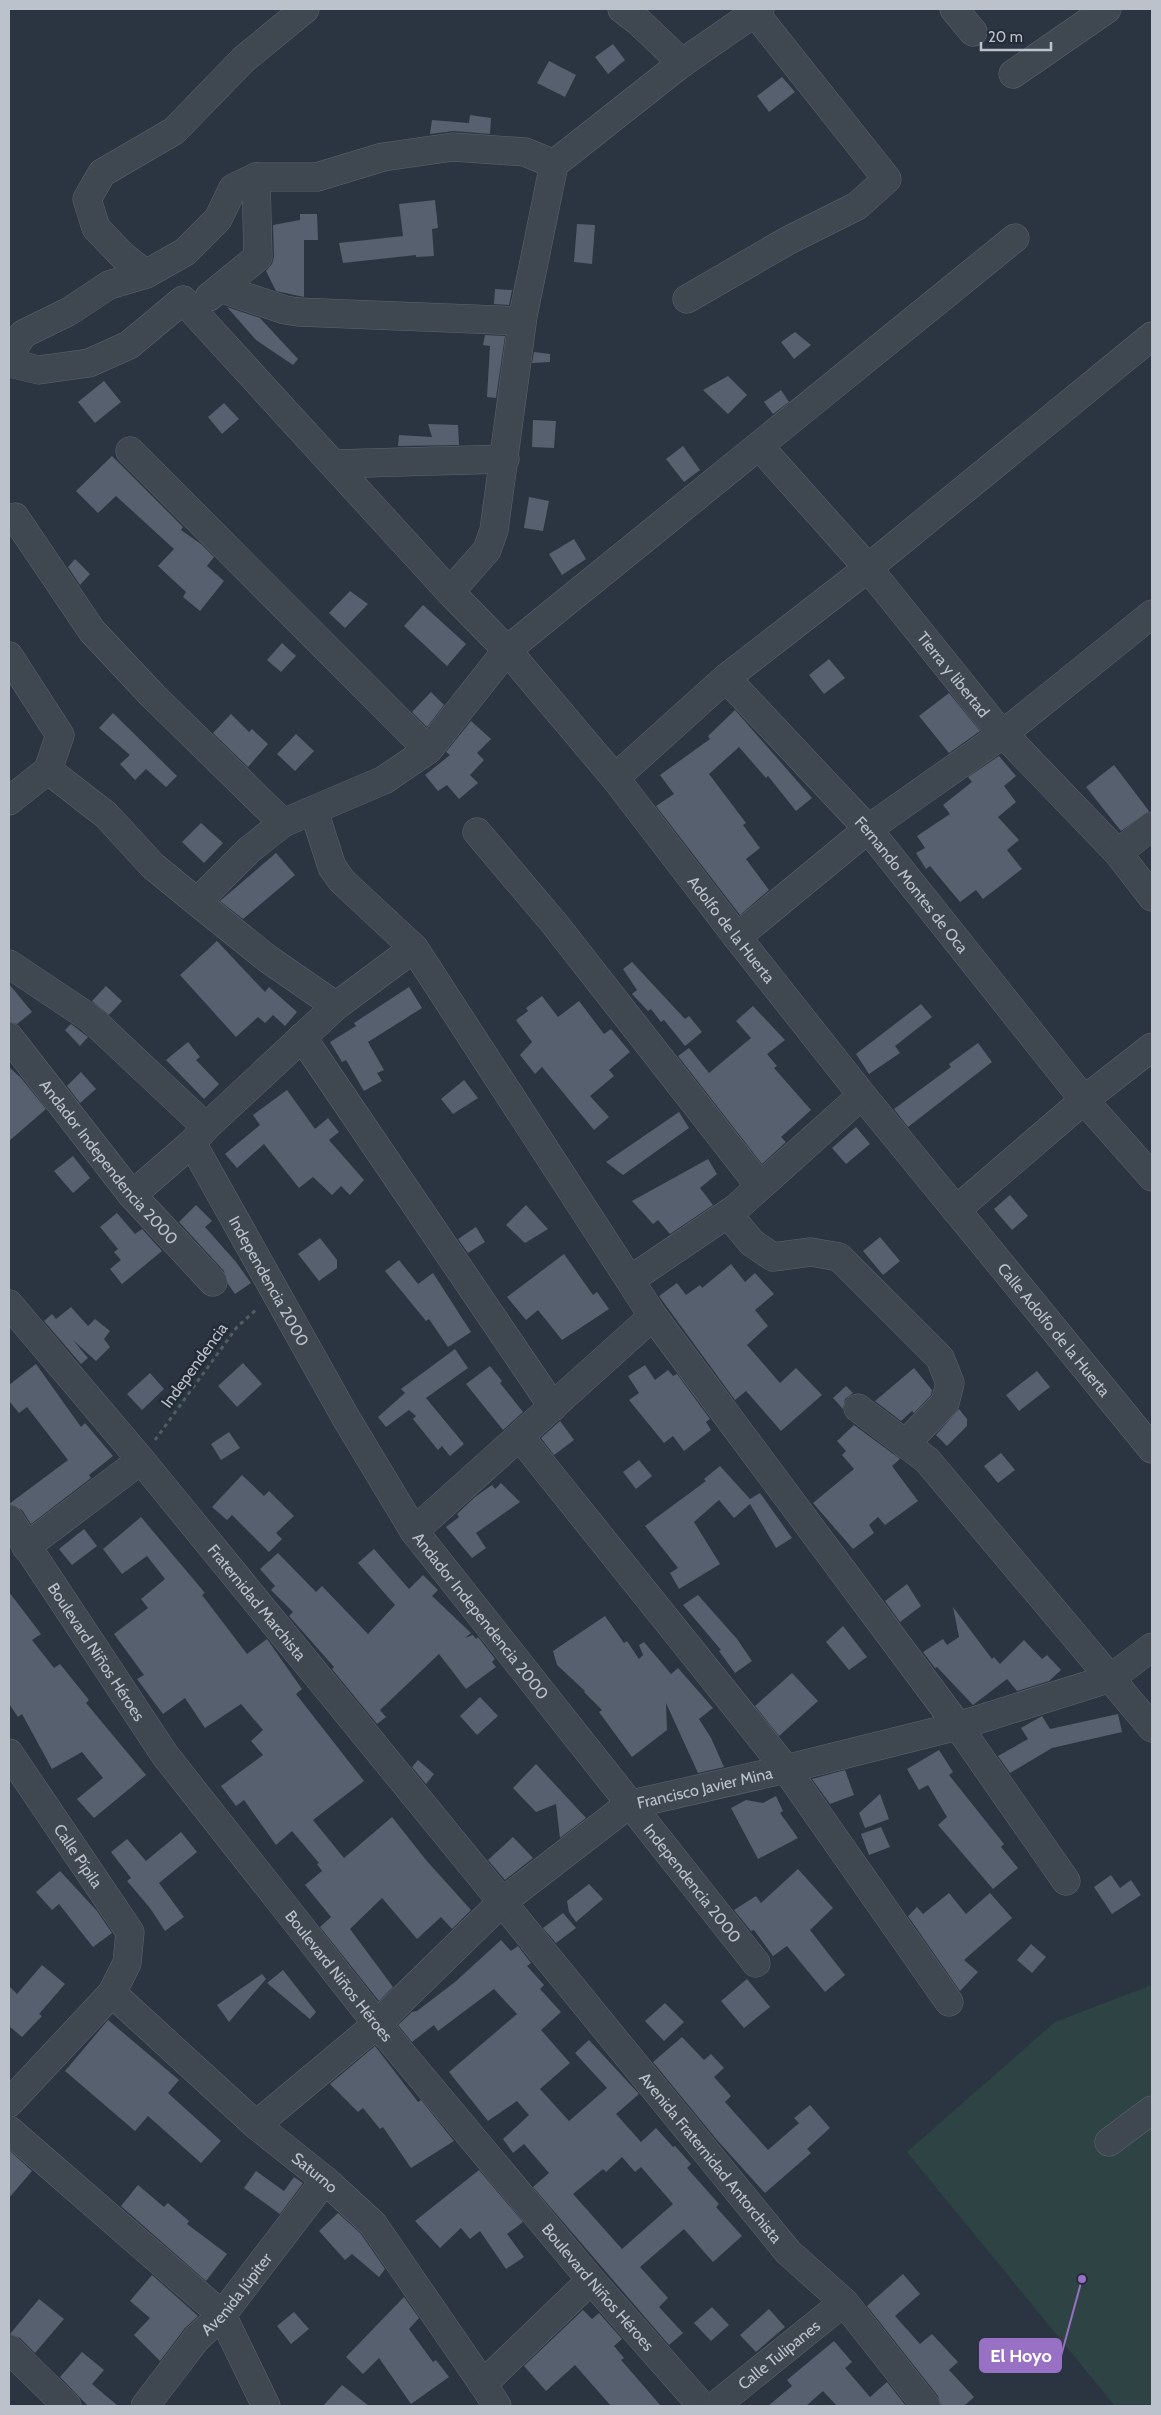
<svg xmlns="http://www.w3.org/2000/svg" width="1161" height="2415" viewBox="0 0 1161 2415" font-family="Cabin,sans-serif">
  <rect width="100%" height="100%" fill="#2b3541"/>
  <path fill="#2e4343" d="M1152,1985V2406H1115L907,2152L1055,2022Z"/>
  <g fill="#56606e" fill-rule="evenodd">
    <path d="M613,44L625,60L608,74L595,57Z"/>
    <path d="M549,61L576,75L565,97L537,83Z"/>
    <path d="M782,77L795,92L769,112L757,96Z"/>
    <path d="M470,115L491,118L490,134L454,131L430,134L432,120L469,123Z"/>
    <path d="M435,200L438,228L432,229L434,256L416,257V255L343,263L339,243L403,236L399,204Z"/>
    <path d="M300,214H317L318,240H304V297L276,291L266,271L272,264L274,257L273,225L300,220Z"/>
    <path d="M577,224L595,225L592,264L574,262Z"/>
    <path d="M495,289L512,290L509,305L494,304Z"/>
    <path d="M227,307L260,318L298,359L293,365L256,340Z"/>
    <path d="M795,332L811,345L794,359L781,342Z"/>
    <path d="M485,335L505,336L496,398L487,397L490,346L483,345Z"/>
    <path d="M534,352L550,354V362L532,363Z"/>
    <path d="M728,376L747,395L728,414L703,390Z"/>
    <path d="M104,381L121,402L95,423L78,402Z"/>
    <path d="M781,390L789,402L773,414L764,402Z"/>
    <path d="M224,403L239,419L222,434L208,417Z"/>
    <path d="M533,420L556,421L554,448L532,447Z"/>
    <path d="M428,424L458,425L459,445L398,446L399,435L432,437Z"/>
    <path d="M683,446L700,470L684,482L666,459Z"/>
    <path d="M112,456L183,527L181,530L201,544L214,557L207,566L224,581L200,611L183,597L186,592L158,566L174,549L116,496L98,513L76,491Z"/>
    <path d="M529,497L549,501L543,531L524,528Z"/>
    <path d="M574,539L586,559L562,575L549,554Z"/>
    <path d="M75,559L90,574L80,585L68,567Z"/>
    <path d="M350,591L368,604L345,628L329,613Z"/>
    <path d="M423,605L466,644L447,666L404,626Z"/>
    <path d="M282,643L296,656L281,672L267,660Z"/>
    <path d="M829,659L845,678L824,694L809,675Z"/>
    <path d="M431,692L444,705L427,727L412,712Z"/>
    <path d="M949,693L980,731L949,753L919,716Z"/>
    <path d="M735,710L812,798L796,811L768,776L766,778L739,747L709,774L746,823L743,825L760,848L746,859L769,890L740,915L656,806L674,794L660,775L710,739L708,736Z"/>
    <path d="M113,713L177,776L166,787L146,769L135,780L120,764L130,755L99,728Z"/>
    <path d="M231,714L249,732L252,729L268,744L248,767L213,733Z"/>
    <path d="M471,721L491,739L477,753L484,760L470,775L478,783L459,799L447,785L438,791L425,775L450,755L446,752Z"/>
    <path d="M296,734L314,751L295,771L277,754Z"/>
    <path d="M999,756L1016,776L1004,786L1016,802L998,817L1019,840L1007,850L1022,869L983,899L976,890L960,902L930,866L926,869L916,853L925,848L917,836L950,814L943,805L972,782L968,777Z"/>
    <path d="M1114,765L1149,811L1121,831L1086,787Z"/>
    <path d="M201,823L223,843L204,863L182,842Z"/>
    <path d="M276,853L295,875L243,919L220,901Z"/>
    <path d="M217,941L265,992L269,987L297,1012L285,1026L273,1015L265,1023L258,1017L236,1037L180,975Z"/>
    <path d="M632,962L685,1019L689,1016L702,1032L685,1046L664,1020L661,1022L651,1009L648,1011L632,994L637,990L623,969Z"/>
    <path d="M9,984L32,1012L17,1024L9,1022Z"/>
    <path d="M106,986L122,1001L109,1015L92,1001Z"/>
    <path d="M409,987L422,1008L368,1042L384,1070L377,1073L382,1081L364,1091L346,1060L342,1062L330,1042L356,1026L354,1023Z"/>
    <path d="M542,996L558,1017L579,1001L604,1034L611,1029L630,1052L609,1070L614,1076L590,1096L609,1117L594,1130L542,1067L535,1074L520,1055L532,1042L516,1020L528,1011L526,1008Z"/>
    <path d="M921,1004L932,1017L895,1046L900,1053L869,1074L856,1054Z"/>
    <path d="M753,1006L785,1040L767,1054L777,1066L774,1068L811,1110L781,1137L786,1142L762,1164L678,1056L689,1048L709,1073L751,1038L736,1021Z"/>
    <path d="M71,1024L88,1037L80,1046L65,1030Z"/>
    <path d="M188,1042L200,1057L196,1060L219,1084L204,1099L166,1060Z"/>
    <path d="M978,1043L992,1062L908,1127L894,1109L951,1067L949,1064Z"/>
    <path d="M9,1067L21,1078L46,1109L9,1141Z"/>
    <path d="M81,1072L96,1089L80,1103L67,1086Z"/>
    <path d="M464,1080L478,1098L453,1114L441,1099Z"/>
    <path d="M287,1090L315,1129L328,1118L339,1132L329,1140L364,1180L350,1195L341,1186L332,1195L313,1177L299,1188L264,1144L237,1168L225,1154L260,1125L253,1115Z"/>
    <path d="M679,1112L689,1128L623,1175L606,1162Z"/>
    <path d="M856,1127L870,1144L846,1164L832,1148Z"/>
    <path d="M73,1156L90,1178L73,1193L54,1171Z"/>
    <path d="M708,1159L717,1174L700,1188L713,1205L670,1234L658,1220L653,1224L632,1201Z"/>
    <path d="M1010,1195L1028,1216L1012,1230L994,1209Z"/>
    <path d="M196,1205L212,1221L205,1227L236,1262L251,1283L235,1294L228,1284L224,1271L179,1222Z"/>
    <path d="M526,1205L548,1229L525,1243L506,1225Z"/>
    <path d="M117,1213L135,1234L142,1229L162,1251L122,1284L110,1269L121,1260L114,1252L118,1249L100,1227Z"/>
    <path d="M476,1227L485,1242L468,1253L458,1239Z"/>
    <path d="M880,1237L900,1261L883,1275L863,1251Z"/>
    <path d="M320,1238L337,1260V1268L319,1281L298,1254Z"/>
    <path d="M564,1254L593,1295L597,1292L609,1309L562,1340L538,1310L526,1320L507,1297Z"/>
    <path d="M399,1260L418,1284L433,1273L471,1332L448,1347L429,1319L426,1321L385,1271Z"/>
    <path d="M731,1264L745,1282L755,1273L774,1294L755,1310L768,1326L747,1345L780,1383L796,1368L822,1395L781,1431L746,1391L735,1400L659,1296L677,1283L686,1295L700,1285L702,1288Z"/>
    <path d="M71,1307L88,1326L95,1319L110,1331L104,1339L110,1347L96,1361L73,1340L88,1358L81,1364L44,1321L52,1314L56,1319Z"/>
    <path d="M455,1349L468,1368L426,1398L464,1444L450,1456L442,1446L438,1450L413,1419L416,1416L409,1410L386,1427L378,1417L405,1393L401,1389Z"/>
    <path d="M243,1363L262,1384L237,1407L218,1386Z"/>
    <path d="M36,1364L81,1427L85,1423L113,1456L89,1475L91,1478L31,1524L22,1510L9,1504L68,1460L27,1407L19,1413L9,1401V1385Z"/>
    <path d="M645,1365L655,1380L668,1370L673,1376L677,1374L710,1419L706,1422L711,1430L684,1451L673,1436L664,1443L629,1400L639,1393L628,1376Z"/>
    <path d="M490,1366L502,1381L500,1383L523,1412L503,1430L466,1384Z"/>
    <path d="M914,1368L932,1390L931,1395L914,1413L912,1411L901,1421L875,1401Z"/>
    <path d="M1037,1371L1050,1387L1019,1411L1006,1395Z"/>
    <path d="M150,1373L164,1389L142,1410L127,1394Z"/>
    <path d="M846,1386L853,1393L845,1399L843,1409L833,1398Z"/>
    <path d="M959,1409L967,1419V1426L947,1446L936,1435Z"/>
    <path d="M560,1421L574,1440L554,1455L541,1438Z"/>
    <path d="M854,1425L900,1459L892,1466L918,1501L885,1525L878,1517L869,1525L874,1533L853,1549L813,1503L854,1469L842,1455L846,1451L837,1441Z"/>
    <path d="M229,1432L240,1448L221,1460L211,1444Z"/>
    <path d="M1001,1453L1015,1470L998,1483L984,1466Z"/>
    <path d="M639,1460L652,1476L636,1489L623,1472Z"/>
    <path d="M720,1466L750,1499L760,1493L792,1538L776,1548L750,1504L734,1518L719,1500L694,1522L720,1564L679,1589L670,1573L678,1568L645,1526L706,1481L704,1479Z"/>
    <path d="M242,1475L264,1496L269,1491L294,1516L276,1533L282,1539L269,1552L232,1515L227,1520L212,1507Z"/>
    <path d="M501,1483L520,1502L476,1533L486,1548L472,1558L446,1527L459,1517L457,1514L475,1497L492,1485L495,1489Z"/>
    <path d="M141,1517L205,1593L202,1595L247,1654L267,1639L302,1689L296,1694L364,1781L313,1820L344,1858L392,1817L426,1860L471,1910L452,1929L441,1917L417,1939L382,1898L350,1929L393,1987L379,2001L320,1927L331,1917L305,1885L322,1871L317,1864L319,1863L292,1831L276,1845L244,1800L236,1806L221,1786L263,1755L251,1741L263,1730L241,1704L205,1728L185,1698L163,1714L137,1679L144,1675L114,1634L148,1608L141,1599L165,1579L147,1556L122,1574L103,1549Z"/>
    <path d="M84,1529L97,1546L72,1565L59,1549Z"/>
    <path d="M374,1549L409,1589L423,1575L438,1590L432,1596L471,1633L465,1638L473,1635L476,1639L478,1637L495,1659L492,1662L496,1667L466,1689L439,1654L380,1710L386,1717L377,1724L332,1669L334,1667L289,1616L293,1612L271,1590L275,1586L260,1569L278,1553L316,1592L322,1586L368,1634L395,1605L358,1563Z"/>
    <path d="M907,1584L921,1606L900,1622L885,1601Z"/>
    <path d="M9,1592L41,1634L32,1640L54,1668L60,1664L89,1700L86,1703L146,1775L94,1818L77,1799L103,1778L82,1752L52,1769L22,1714L18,1717L9,1704Z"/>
    <path d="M698,1595L737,1639L752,1661L735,1673L719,1651L721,1650L683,1605Z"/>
    <path d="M953,1607L992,1659L994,1657L1000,1664L1024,1640L1042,1659L1047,1655L1061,1670L1049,1681L1017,1691L1007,1679L973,1705L937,1667L935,1668L923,1652L943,1639L947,1645L959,1637Z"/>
    <path d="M605,1616L624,1643L627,1641L639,1659L643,1655L639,1645L644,1642L671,1674L678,1668L713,1708L699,1719L711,1738L724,1767L698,1773L666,1703L667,1730L632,1757L599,1712L602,1710L584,1692L585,1691L557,1665L553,1651Z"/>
    <path d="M843,1626L867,1657L849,1670L826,1642Z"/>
    <path d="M792,1673L818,1701L779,1736L755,1706Z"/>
    <path d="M480,1697L498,1716L477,1735L460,1716Z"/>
    <path d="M1118,1714L1122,1732L1052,1748L1010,1773L998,1756L1028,1739L1021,1728L1042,1716L1050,1729Z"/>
    <path d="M939,1750L953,1772L949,1775L1004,1844L1001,1847L1018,1868L993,1889L938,1825L947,1817L928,1785L919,1790L907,1769Z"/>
    <path d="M418,1760L434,1774L426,1784L412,1767Z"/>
    <path d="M536,1764L586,1818L560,1838L556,1804L536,1812L513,1788Z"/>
    <path d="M845,1770L854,1795L830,1804L812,1779Z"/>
    <path d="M880,1794L889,1819L865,1828L859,1813Z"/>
    <path d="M776,1796L783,1811L780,1813L798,1838L758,1859L731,1808L746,1800L763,1803Z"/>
    <path d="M881,1827L890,1847L869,1855L861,1834Z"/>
    <path d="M181,1832L197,1852L159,1883L184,1917L165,1931L150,1908L127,1881L131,1878L111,1852L127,1839L146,1861Z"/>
    <path d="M513,1837L533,1858L505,1880L488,1860Z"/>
    <path d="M798,1869L833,1908L810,1930L845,1975L825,1992L787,1946L773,1956L754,1930L751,1931L734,1910L756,1896L761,1903Z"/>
    <path d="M60,1871L97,1911L112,1933L93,1947L59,1904L52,1910L36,1892Z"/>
    <path d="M1111,1875L1120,1888L1131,1880L1141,1895L1112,1914L1094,1887Z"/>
    <path d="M589,1884L603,1899L576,1922L569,1912L567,1901Z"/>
    <path d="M949,1893L966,1914L990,1893L1012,1918L964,1960L978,1972L960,1991L908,1916L917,1907L923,1914Z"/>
    <path d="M563,1913L576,1928L556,1943L543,1928Z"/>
    <path d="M501,1940L511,1951L518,1946L531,1963L527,1966L544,1985L540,1989L561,2012L541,2030L570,2063L540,2089L569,2121L607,2088L575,2053L589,2040L639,2094L616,2114L641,2142L656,2128L673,2147L675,2146L691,2164L687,2168L719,2204L716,2207L742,2236L713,2262L684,2229L640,2267L668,2298L659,2307L683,2333L669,2345L533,2187L549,2173L524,2144L513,2153L503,2139L529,2115L517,2101L488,2121L449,2072L517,2014L494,1989L438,2031L434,2025L412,2042L398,2025L412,2012L417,2011L455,1982ZM622,2157L635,2172L641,2167L673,2204L622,2249L573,2194L603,2169L606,2172Z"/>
    <path d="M1031,1944L1046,1957L1032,1973L1017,1960Z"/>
    <path d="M42,1965L65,1984L39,2014L42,2016L22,2037L9,2026V1986L17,1994Z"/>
    <path d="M283,1970L316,2012L310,2019L267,1983Z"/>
    <path d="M262,1974L266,1979L229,2022L217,2005Z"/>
    <path d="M747,1979L770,2007L744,2028L721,2001Z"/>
    <path d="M665,2003L684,2022L664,2041L645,2021Z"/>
    <path d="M108,2020L179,2080L168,2093L221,2141L201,2163L148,2116L135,2131L65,2071Z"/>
    <path d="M682,2037L704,2060L711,2054L724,2068L714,2077L731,2096L725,2102L768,2150L799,2123L794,2118L810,2105L830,2128L807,2149L811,2153L765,2193L717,2140L653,2062Z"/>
    <path d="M375,2046L418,2102L421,2100L454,2141L411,2168L383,2127L380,2129L363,2108L358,2112L330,2084Z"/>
    <path d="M9,2150L32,2171L9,2198Z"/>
    <path d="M479,2170L523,2222L507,2234L524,2257L506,2269L480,2231L470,2239L461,2228L440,2248L415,2221Z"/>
    <path d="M256,2171L284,2191L294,2177L303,2183L280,2214L244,2188Z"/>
    <path d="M138,2185L164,2207L168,2203L189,2221L187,2224L227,2254L206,2281L121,2206Z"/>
    <path d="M338,2213L361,2234L385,2269L379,2277L352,2254L345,2260L319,2231Z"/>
    <path d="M903,2274L920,2294L895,2316L920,2344L932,2334L958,2362L949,2370L974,2397L964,2406H941L938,2396L867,2306Z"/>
    <path d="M152,2275L198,2316L185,2328L160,2361L134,2335L150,2318L130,2301Z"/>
    <path d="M404,2297L419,2318L409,2329L433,2362L436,2360L449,2377L411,2404L379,2358L363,2374L346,2357Z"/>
    <path d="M39,2299L64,2319L35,2353L20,2338L10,2334Z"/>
    <path d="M712,2307L729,2325L711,2341L694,2323Z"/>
    <path d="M769,2309L785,2327L756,2352L740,2335Z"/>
    <path d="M583,2310L592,2319L599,2313L622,2339L614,2346L624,2358L621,2360L661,2406H611L575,2365L546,2391L524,2366Z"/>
    <path d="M294,2312L309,2329L291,2344L277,2326Z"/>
    <path d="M834,2341L852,2362L845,2368L870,2397L887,2382L906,2406H837L823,2391L806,2406H768L792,2386L787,2380Z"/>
    <path d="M82,2352L104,2370L92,2384L118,2406H88L60,2377Z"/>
    <path d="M342,2385L369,2406H323Z"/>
  </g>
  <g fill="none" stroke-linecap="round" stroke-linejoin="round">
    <defs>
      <g id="minor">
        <path d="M622,9L639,22L682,63"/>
        <path d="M954,9L973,32"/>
        <path d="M1013,74L1107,9"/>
        <path d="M146,274L124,257L96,228L87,199L102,173L174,131L244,59L305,9"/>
        <path d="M220,288L285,310L298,312L522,321"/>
        <path d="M209,297L258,257L256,177"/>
        <path d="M687,299L789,240L857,206L887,179L755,13"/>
        <path d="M9,356L23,334L68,312L109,285L146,274L185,252L218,219L233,188L256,177H317L383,157L453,147L525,152L554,164"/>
        <path id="s1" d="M9,363L39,370L89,363L129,345L183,300L450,592L507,650L615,778L737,937L862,1095L1152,1449"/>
        <path id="s2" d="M759,446L868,568L992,722L1118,853L1152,897"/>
        <path d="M130,451L428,750"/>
        <path d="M333,464L505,459"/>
        <path d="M15,517L92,631L153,696L283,823"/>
        <path d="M450,592L487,550L494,530L523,316L554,164L682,63L760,9"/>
        <path d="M9,656L60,735L48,770L9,801"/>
        <path id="s3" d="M726,678L868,829L1084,1100L1152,1177"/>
        <path d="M48,770L106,815L153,866L197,902L268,959L336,1006"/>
        <path d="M615,778L726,678L868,568L1152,336"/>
        <path d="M314,811L332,867L342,881L414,948L653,1316L958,1726L1066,1881"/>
        <path d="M477,832L554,923L759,1185"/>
        <path d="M1118,853L1152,826"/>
        <path d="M197,902L249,850L283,823L384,780L428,750L507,650L1015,238"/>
        <path d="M737,937L868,829L1003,734L1152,614"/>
        <path d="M9,964L90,1018L206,1127"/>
        <path id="s4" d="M9,1037L132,1195L213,1282"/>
        <path d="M302,1037L553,1407"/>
        <path id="s5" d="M192,1143L346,1418L414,1531L756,1963"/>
        <path d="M132,1195L192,1143L206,1127L336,1006L414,948"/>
        <path d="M956,1210L1084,1100L1152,1047"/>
        <path d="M728,1214L752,1243L773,1257L811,1252L839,1257L940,1358L950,1383L945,1403L905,1444"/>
        <path d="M630,1280L736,1208L862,1095"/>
        <path id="s6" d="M9,1304L141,1460L788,2252L844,2302L926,2406"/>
        <path d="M858,1408L927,1460L1152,1728"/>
        <path d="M520,1437L786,1769L949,2002"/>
        <path id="s7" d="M9,1519L165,1755L377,2024L591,2280L702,2406"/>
        <path d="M414,1531L653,1316"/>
        <path d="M26,1547L141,1460"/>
        <path id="s8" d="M9,1753L130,1932L127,1963L112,1993L9,2103"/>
        <path id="s9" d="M112,1993L256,2125L325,2180L373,2224L483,2384"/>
        <path id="s10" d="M256,2125L377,2024L501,1903L628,1805L786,1769L958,1726L1111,1678L1152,1647"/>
        <path d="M9,2130L222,2315L266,2406"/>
        <path d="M1109,2142L1152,2110"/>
        <path d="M9,2349L67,2406"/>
        <path id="s11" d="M145,2406L197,2338L222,2315L325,2180"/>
        <path d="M497,2406L483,2384L591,2280"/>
        <path id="s12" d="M715,2406L844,2302"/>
      </g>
    </defs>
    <use href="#minor" stroke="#5d656f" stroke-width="29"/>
    <path stroke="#4d5f61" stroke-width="3" stroke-dasharray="4 4" stroke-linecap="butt" d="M155,1440L237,1327L257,1309"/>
    <use href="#minor" stroke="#3f4751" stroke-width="28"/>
  </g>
  <g text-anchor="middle" stroke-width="5" stroke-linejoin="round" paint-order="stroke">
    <g font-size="16" fill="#bcc2cb" stroke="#232c37">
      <text dy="6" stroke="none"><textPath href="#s2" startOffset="300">Tierra y libertad</textPath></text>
      <text dy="6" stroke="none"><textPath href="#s3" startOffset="278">Fernando Montes de Oca</textPath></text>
      <text dy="6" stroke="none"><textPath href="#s1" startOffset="1031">Adolfo de la Huerta</textPath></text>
      <text dy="6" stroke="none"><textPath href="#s4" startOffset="160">Andador Independencia 2000</textPath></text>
      <text dy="6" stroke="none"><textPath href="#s5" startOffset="158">Independencia 2000</textPath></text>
      <text dy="6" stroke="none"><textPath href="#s1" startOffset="1545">Calle Adolfo de la Huerta</textPath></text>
      <text transform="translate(194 1365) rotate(-54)" y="6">Independencia</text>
      <text dy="6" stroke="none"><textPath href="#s6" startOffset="388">Fraternidad Marchista</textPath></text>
      <text dy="6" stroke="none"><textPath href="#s5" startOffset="555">Andador Independencia 2000</textPath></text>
      <text dy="6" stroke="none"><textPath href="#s7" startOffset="159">Boulevard Niños Héroes</textPath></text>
      <text dy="6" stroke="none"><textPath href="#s10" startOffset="570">Francisco Javier Mina</textPath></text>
      <text dy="6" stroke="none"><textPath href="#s8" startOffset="124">Calle Pípila</textPath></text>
      <text dy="6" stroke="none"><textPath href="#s5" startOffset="896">Independencia 2000</textPath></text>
      <text dy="6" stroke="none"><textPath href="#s7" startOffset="564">Boulevard Niños Héroes</textPath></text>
      <text dy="6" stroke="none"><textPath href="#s6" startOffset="1105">Avenida Fraternidad Antorchista</textPath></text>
      <text dy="6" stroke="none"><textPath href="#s9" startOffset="271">Saturno</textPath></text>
      <text dy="6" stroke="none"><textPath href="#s7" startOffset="969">Boulevard Niños Héroes</textPath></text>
      <text dy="6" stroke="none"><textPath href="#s11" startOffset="145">Avenida Júpiter</textPath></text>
      <text dy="6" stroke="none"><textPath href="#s12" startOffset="82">Calle Tulipanes</textPath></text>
    </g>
  </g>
  <path fill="none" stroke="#9870c4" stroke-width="2" d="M1082 2279L1061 2356"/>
  <circle fill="#9870c4" stroke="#232c37" stroke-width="2" cx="1082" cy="2279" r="5"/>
  <rect fill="#9870c4" stroke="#9870c4" stroke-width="2" x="980" y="2339" width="81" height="33" rx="5"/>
  <g font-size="18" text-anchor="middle" font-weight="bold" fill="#fff">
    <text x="1021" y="2362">El Hoyo</text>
  </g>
  <rect width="1161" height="2415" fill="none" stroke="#bcc2cb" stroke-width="20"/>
  <path d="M981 42v8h70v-8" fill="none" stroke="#bcc2cb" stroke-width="2.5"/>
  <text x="988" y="42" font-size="15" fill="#bcc2cb" stroke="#232c37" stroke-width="4" paint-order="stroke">20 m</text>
</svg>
